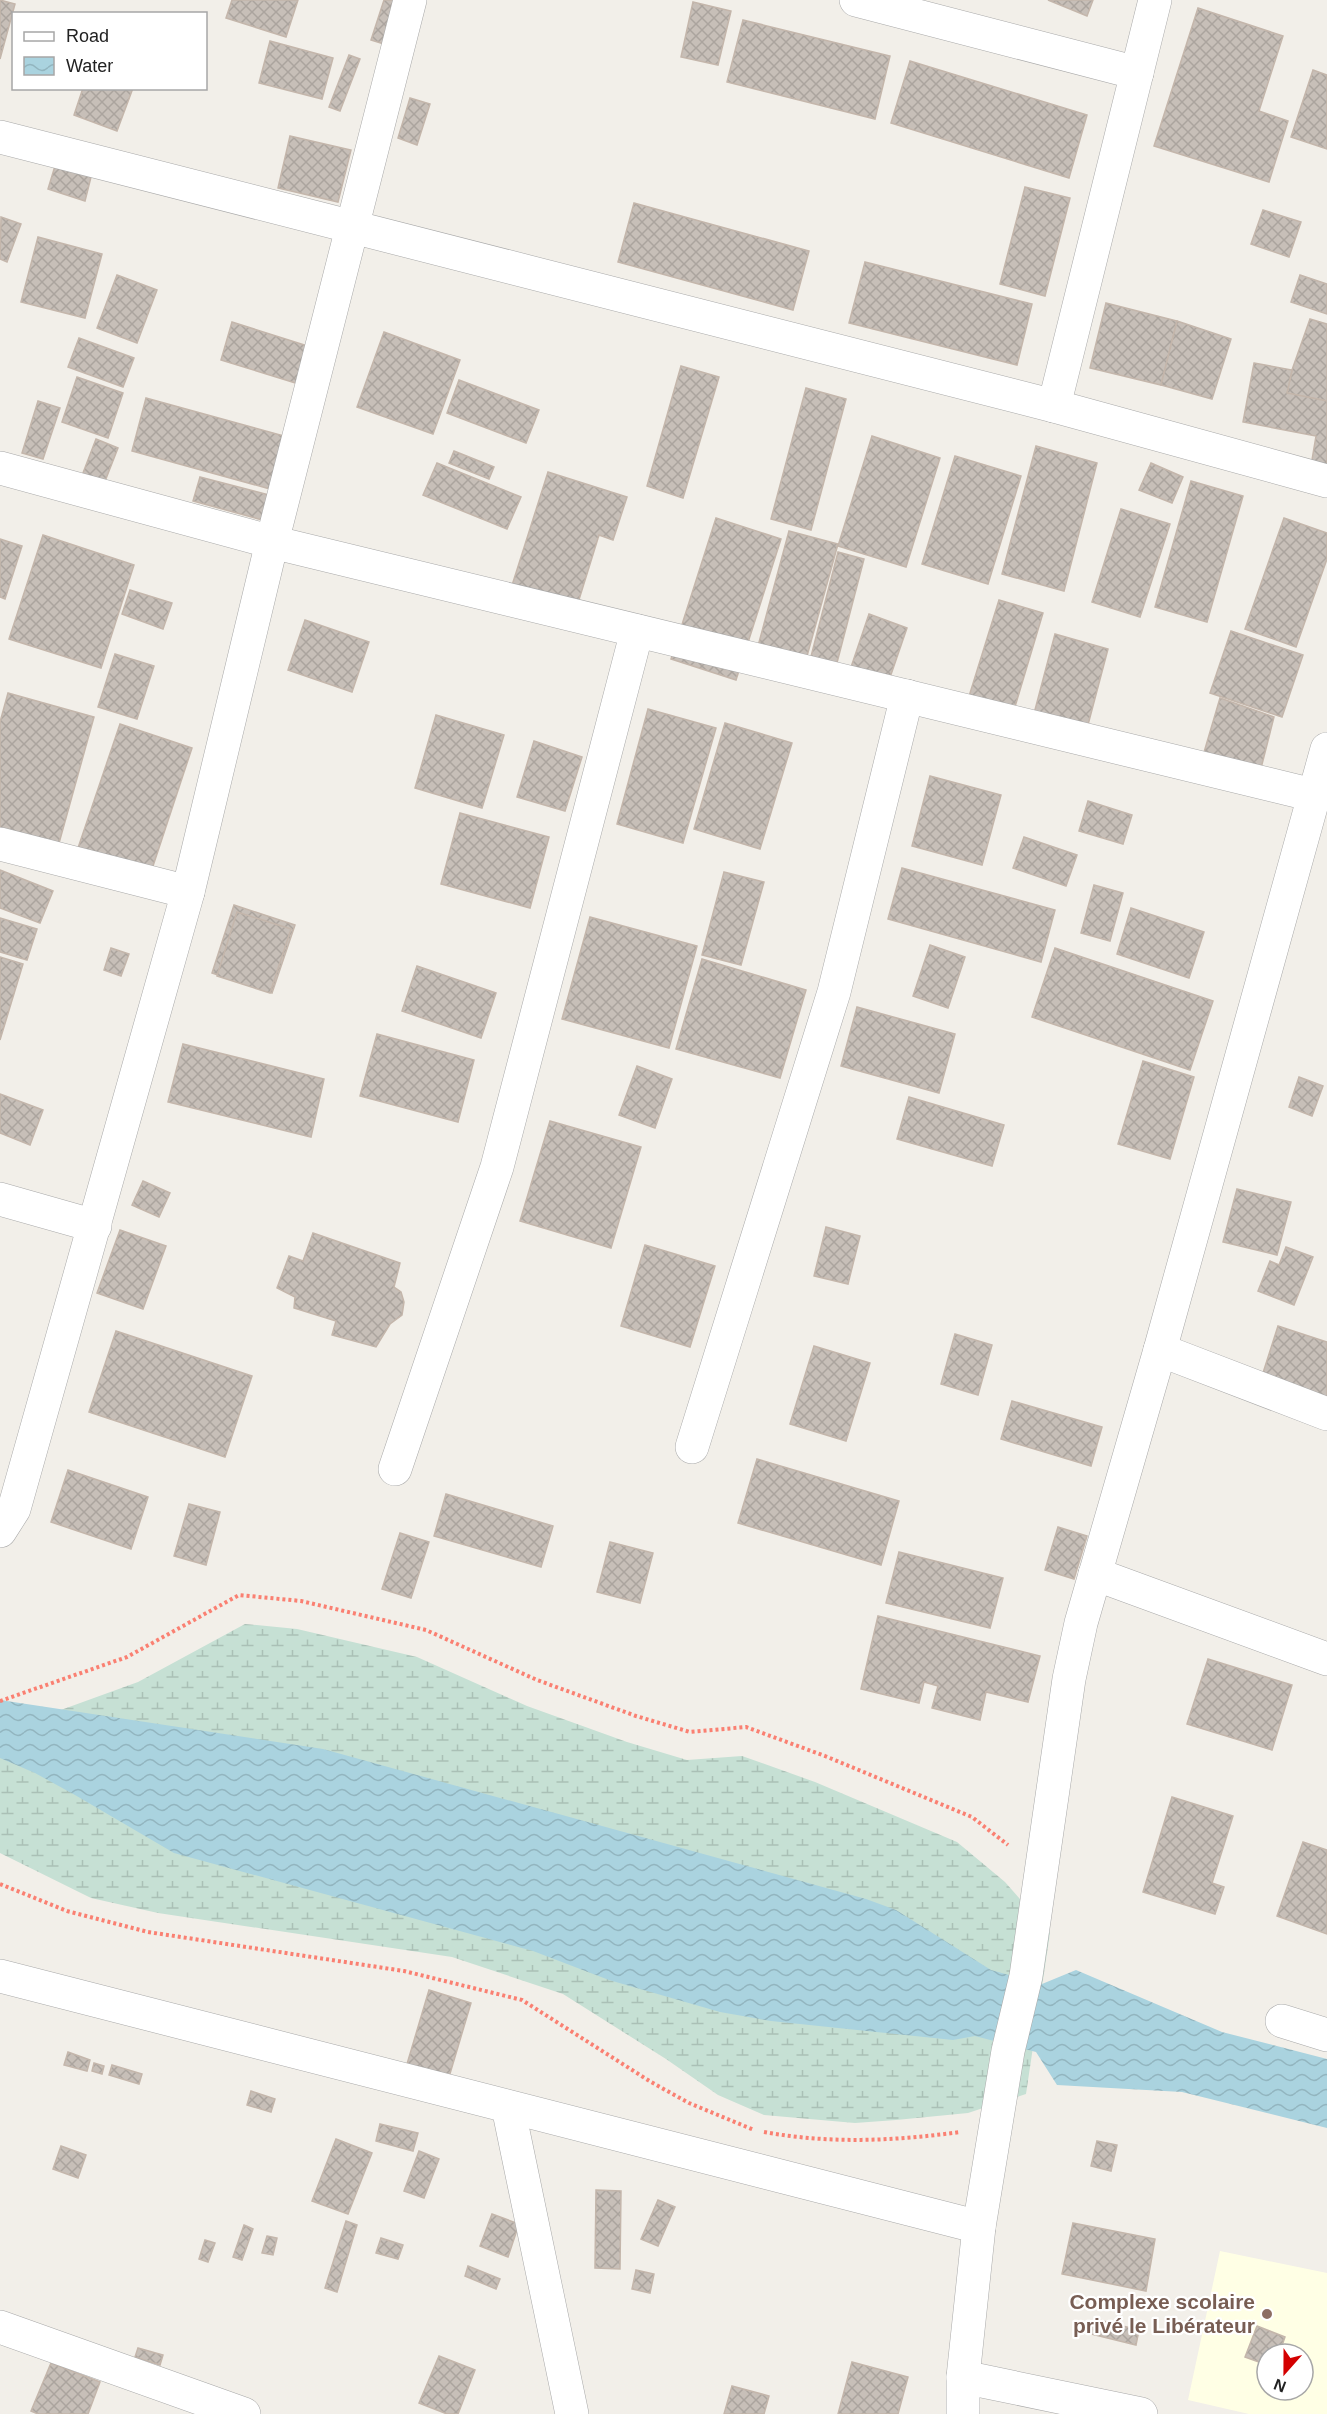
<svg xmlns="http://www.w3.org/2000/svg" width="1327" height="2414" viewBox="0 0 1327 2414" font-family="Helvetica,sans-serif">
  <defs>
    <pattern id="wetland-marsh" width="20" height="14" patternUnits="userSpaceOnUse" patternTransform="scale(1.5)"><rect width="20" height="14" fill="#c6e0d4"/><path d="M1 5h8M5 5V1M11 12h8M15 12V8" fill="none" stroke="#aac0b6"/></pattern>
    <pattern id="water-waves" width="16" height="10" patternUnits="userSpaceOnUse" patternTransform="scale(1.5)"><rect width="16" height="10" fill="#aad3df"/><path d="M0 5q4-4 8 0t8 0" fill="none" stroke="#92b5bf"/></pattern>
    <pattern id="building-cross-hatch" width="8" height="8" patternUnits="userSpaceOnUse" patternTransform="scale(1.5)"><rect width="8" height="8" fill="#c7bfb8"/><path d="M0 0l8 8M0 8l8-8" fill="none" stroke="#aba49e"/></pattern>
  </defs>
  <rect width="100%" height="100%" fill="#f2efe9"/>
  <path fill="#ffffe5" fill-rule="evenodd" d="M1220,2251L1327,2273V2414H1249L1188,2400ZM1267,2354H1303V2390H1267Z"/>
  <path fill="url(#wetland-marsh)" d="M245,1624L297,1629L417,1657L527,1706L627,1742L687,1760L742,1756L815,1782L957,1842L1005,1882L1050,1933L1026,2094L968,2113L896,2120L855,2123L764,2115L718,2095L666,2059L563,1994L452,1957L158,1913L91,1898L0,1853V1730L25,1723L138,1682Z"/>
  <path fill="url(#water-waves)" d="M0,1700L323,1749L866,1899L896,1910L991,1970L1042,1984L1076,1970L1222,2032L1327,2059V2128L1182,2092L1057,2085L1036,2052L975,2036L953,2040L771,2021L720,2012L609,1980L533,1951L174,1853L75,1795L35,1773L0,1758Z"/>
  <g fill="url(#building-cross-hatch)" stroke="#c4b6ab" stroke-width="1.5">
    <path d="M0,0L15,4L0,59Z"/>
    <path d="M232,0H298L286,37L226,18Z"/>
    <path d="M384,0H393L384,44L371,40Z"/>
    <path d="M1048,0H1093L1087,16Z"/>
    <path d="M693,2L731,11L718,65L681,57Z"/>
    <path d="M1198,8L1283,36L1259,111L1288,121L1269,182L1154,146Z"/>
    <path d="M743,20L890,56L875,119L727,82Z"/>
    <path d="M270,41L333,58L322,99L259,83Z"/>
    <path d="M349,55L360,59L340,111L329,107Z"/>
    <path d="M910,61L1087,115L1069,178L891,123Z"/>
    <path d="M1313,70L1327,75V149L1291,137Z"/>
    <path d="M83,88H133L117,131L74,115Z"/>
    <path d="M410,98L430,104L417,145L398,138Z"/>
    <path d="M290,136L351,150L338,202L278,188Z"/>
    <path d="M55,166L91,177L85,201L48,189Z"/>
    <path d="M1025,187L1070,198L1045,296L1000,284Z"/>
    <path d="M634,203L809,251L793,310L618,262Z"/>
    <path d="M1263,210L1301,222L1289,257L1251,244Z"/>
    <path d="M1,217L21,224L7,262L0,259Z"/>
    <path d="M38,237L102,254L85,318L21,302Z"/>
    <path d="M865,262L1032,304L1017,365L849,323Z"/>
    <path d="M117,275L157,290L137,343L97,328Z"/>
    <path d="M1300,275L1327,284V314L1291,302Z"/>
    <path d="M1106,303L1177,321L1161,385L1090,368Z"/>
    <path d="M1310,319L1327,324V401L1287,393L1292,370Z"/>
    <path d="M1177,321L1231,339L1212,399L1161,385Z"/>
    <path d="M232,322L314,348L302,385L221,360Z"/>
    <path d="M384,332L460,360L433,434L357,407Z"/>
    <path d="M79,338L134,358L123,387L68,367Z"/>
    <path d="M1254,363L1292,370L1287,393L1327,401V469L1311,466L1316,436L1243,422Z"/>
    <path d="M681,366L719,377L683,498L647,486Z"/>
    <path d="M77,377L123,393L108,438L62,422Z"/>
    <path d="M459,380L539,410L526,443L447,413Z"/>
    <path d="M806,388L846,399L811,530L771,519Z"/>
    <path d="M146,398L284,436L270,489L132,451Z"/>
    <path d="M38,401L60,408L43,459L22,453Z"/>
    <path d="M872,436L940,458L906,567L838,546Z"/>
    <path d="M96,439L118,448L100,494L78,486Z"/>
    <path d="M1036,446L1097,463L1064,591L1002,574Z"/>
    <path d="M454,451L494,467L489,479L449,463Z"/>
    <path d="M955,456L1021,476L988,584L922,564Z"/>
    <path d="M437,463L521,497L507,529L423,495Z"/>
    <path d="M1151,463L1183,477L1172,503L1139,490Z"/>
    <path d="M548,472L627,497L613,540L599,535L573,619L508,598Z"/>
    <path d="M200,477L273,496L266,521L193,501Z"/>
    <path d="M1191,481L1243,496L1207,622L1155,607Z"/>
    <path d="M1121,509L1170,524L1140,617L1092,602Z"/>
    <path d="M716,518L781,539L736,680L671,659Z"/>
    <path d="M1284,518L1327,533V559L1296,647L1245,629Z"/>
    <path d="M789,531L838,544L799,685L751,672Z"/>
    <path d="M43,535L134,565L101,668L9,639Z"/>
    <path d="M0,539L22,546L5,599L0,597Z"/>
    <path d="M838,552L864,559L833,678L807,672Z"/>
    <path d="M130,590L172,603L163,629L122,614Z"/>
    <path d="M999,600L1043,613L1011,720L966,706Z"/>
    <path d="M869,614L907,628L885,692L847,679Z"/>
    <path d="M305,620L369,642L352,692L288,670Z"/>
    <path d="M1231,631L1303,655L1282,717L1210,693Z"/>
    <path d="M1055,634L1108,649L1084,740L1031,725Z"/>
    <path d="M115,654L154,666L137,719L98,707Z"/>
    <path d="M8,693L94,717L56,854L0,838V722Z"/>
    <path d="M1220,698L1274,717L1255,792L1197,776Z"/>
    <path d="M648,709L716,728L683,843L617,824Z"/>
    <path d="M436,715L504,735L482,808L415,788Z"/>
    <path d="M725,723L792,743L760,849L694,829Z"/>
    <path d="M120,724L192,748L151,872L78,848Z"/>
    <path d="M534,741L582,757L565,811L517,797Z"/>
    <path d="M930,776L1001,795L982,865L912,846Z"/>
    <path d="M1088,801L1132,815L1123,844L1079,831Z"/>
    <path d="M460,813L549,837L530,908L441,884Z"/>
    <path d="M1024,837L1077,855L1066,886L1013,868Z"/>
    <path d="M902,868L1055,910L1041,962L888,919Z"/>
    <path d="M0,870L53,891L40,923L0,908Z"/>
    <path d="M724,872L764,882L741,965L702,955Z"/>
    <path d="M1094,885L1123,893L1110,941L1081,933Z"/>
    <path d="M234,905L295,925L272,993L212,973Z"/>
    <path d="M1131,908L1204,932L1189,978L1117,954Z"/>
    <path d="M237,912L291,929L270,993L217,976Z"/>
    <path d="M590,917L697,946L669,1048L562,1019Z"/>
    <path d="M0,918L37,929L27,960L0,952Z"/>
    <path d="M930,945L965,957L948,1008L913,996Z"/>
    <path d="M111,948L129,954L121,976L104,970Z"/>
    <path d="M1055,948L1213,1001L1190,1070L1032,1017Z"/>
    <path d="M0,957L23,964L0,1040Z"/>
    <path d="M702,959L806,990L780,1078L676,1049Z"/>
    <path d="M417,966L496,993L481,1038L402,1011Z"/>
    <path d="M857,1007L955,1034L939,1093L841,1066Z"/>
    <path d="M377,1034L474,1060L458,1122L360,1096Z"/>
    <path d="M183,1044L324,1079L311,1137L168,1102Z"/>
    <path d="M1143,1061L1194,1077L1170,1159L1118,1144Z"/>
    <path d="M637,1066L672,1079L655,1128L619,1115Z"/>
    <path d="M1299,1077L1323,1086L1312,1116L1289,1107Z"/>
    <path d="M0,1094L43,1110L30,1145L0,1133Z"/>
    <path d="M909,1097L1004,1125L992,1166L897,1139Z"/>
    <path d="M550,1121L641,1147L611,1248L520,1221Z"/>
    <path d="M143,1181L170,1193L159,1217L132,1205Z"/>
    <path d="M1237,1189L1291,1202L1277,1255L1223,1242Z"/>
    <path d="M826,1227L860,1236L848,1284L814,1276Z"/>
    <path d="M120,1230L166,1246L143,1309L97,1293Z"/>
    <path d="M313,1233L400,1263L394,1287L401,1292L404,1302L402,1315L390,1324L376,1347L332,1335L336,1321L294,1308L295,1297L277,1288L289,1256L303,1261Z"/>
    <path d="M645,1245L715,1266L690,1347L621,1326Z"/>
    <path d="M1286,1247L1313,1257L1294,1305L1258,1291L1270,1261L1279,1265Z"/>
    <path d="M1278,1326L1327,1342V1399L1262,1376Z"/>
    <path d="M116,1331L252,1376L225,1457L89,1412Z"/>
    <path d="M955,1334L992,1345L978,1395L941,1384Z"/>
    <path d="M814,1346L870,1363L846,1441L790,1424Z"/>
    <path d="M1012,1401L1102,1427L1091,1466L1001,1439Z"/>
    <path d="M757,1459L899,1501L881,1565L738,1523Z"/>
    <path d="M68,1470L148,1497L131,1549L51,1522Z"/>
    <path d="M446,1494L553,1526L541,1567L434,1536Z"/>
    <path d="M189,1504L220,1512L206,1565L174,1556Z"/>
    <path d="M1058,1527L1087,1536L1074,1579L1045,1570Z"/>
    <path d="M400,1533L429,1542L411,1598L382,1589Z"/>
    <path d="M610,1542L653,1553L640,1603L597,1592Z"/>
    <path d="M899,1552L1003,1578L990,1628L886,1603Z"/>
    <path d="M878,1616L1040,1656L1028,1702L986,1692L980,1720L932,1708L938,1686L924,1682L919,1703L861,1689Z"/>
    <path d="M1208,1659L1292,1685L1272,1750L1187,1724Z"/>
    <path d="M1172,1797L1233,1816L1212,1883L1224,1887L1215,1914L1143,1892Z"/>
    <path d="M1303,1842L1327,1850V1934L1277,1916Z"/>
    <path d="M429,1990L471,2003L449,2077L407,2064Z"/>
    <path d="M68,2052L90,2060L87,2071L64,2065Z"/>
    <path d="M94,2063L104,2066L102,2074L92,2071Z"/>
    <path d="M112,2065L142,2074L139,2084L109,2075Z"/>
    <path d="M251,2091L275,2099L271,2112L247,2105Z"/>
    <path d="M380,2124L418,2133L413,2151L376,2141Z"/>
    <path d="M336,2139L372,2153L348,2214L312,2201Z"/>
    <path d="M1097,2141L1117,2145L1111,2171L1091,2166Z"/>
    <path d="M61,2146L86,2155L78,2178L53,2169Z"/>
    <path d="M419,2151L439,2159L424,2198L404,2191Z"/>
    <path d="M596,2190L621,2191L620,2269L595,2268Z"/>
    <path d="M658,2200L675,2207L658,2246L641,2239Z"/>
    <path d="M492,2214L519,2224L508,2257L480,2246Z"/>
    <path d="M346,2221L357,2225L337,2292L325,2288Z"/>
    <path d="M1073,2223L1155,2239L1146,2291L1062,2274Z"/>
    <path d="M244,2225L253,2229L242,2260L233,2257Z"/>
    <path d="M267,2236L277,2238L273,2255L262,2253Z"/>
    <path d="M381,2238L403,2245L398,2259L376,2253Z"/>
    <path d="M205,2240L215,2243L208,2262L199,2259Z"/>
    <path d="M468,2266L500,2279L496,2289L465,2276Z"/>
    <path d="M636,2270L654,2274L650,2293L632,2289Z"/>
    <path d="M1095,2319L1139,2330L1136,2345L1091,2334Z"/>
    <path d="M1257,2326L1285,2337L1279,2354H1267V2365L1245,2357Z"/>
    <path d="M138,2348L163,2355L160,2365L135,2357Z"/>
    <path d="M439,2356L475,2370L458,2414H447L419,2403Z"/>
    <path d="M852,2362L908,2377L898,2414H838Z"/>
    <path d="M51,2363L100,2382L88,2414H38L31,2411Z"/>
    <path d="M732,2386L769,2396L764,2414H724Z"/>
  </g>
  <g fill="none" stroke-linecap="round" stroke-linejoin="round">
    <defs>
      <g id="minor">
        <path d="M856,0L1137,73"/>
        <path d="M0,137L1054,406L1327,481"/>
        <path d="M1054,406L1155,0"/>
        <path d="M0,468L272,542L1313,795"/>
        <path d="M0,844L188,892"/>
        <path d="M0,1199L95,1226"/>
        <path d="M1160,1350L1327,1414"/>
        <path d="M692,1447L834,992L907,696"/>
        <path d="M395,1469L497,1167L637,631"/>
        <path d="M0,1531L14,1509L188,892L272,542L410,0"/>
        <path d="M1095,1574L1327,1659"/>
        <path d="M0,1976L979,2227"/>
        <path d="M1282,2021L1327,2035"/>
        <path d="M508,2107L572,2414"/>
        <path d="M0,2327L244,2414"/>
        <path d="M963,2377L1141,2414"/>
        <path d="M963,2414V2377L979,2227L1008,2051L1026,1976L1069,1679L1081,1623L1160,1350L1327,749"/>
      </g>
    </defs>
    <use href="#minor" stroke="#a9a9a9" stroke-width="34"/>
    <g stroke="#fa8072" stroke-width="4" stroke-dasharray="3 3" stroke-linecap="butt">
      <path d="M0,1701L127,1657L239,1595L301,1601L426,1630L537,1680L636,1716L690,1732L746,1727L825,1756L972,1817L1008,1845"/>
      <path d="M0,1884L67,1911L148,1932L404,1971L522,2000L651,2082L689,2103L754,2130"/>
      <path d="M764,2132C830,2144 894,2141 960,2132"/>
    </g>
    <use href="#minor" stroke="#fff" stroke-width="33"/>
  </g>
  <circle fill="#8d6e63" stroke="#fff" stroke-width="2" cx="1267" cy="2314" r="6"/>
  <g text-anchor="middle" stroke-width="4.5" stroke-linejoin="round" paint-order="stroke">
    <g font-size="21" font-weight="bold" fill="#785e54" stroke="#fff" text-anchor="end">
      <text x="1255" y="2309">Complexe scolaire<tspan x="1255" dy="24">privé le Libérateur</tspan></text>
    </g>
  </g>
  <rect x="12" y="12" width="195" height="78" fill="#ffffff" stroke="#a7a7a7" stroke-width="1.5"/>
  <rect x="24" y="32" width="30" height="9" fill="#ffffff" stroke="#a7a7a7" stroke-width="1.5"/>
  <text x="66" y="42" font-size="18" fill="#222222">Road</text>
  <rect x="24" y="57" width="30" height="18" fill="url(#water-waves)" stroke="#a7a7a7" stroke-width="1.5"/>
  <text x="66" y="72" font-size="18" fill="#222222">Water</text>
  <g transform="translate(1285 2372) rotate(201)"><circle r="28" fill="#ffffff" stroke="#a7a7a7" stroke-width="1.5"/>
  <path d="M0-4.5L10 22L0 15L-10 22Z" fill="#d40000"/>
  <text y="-9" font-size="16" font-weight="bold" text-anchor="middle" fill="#222222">N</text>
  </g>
</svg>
